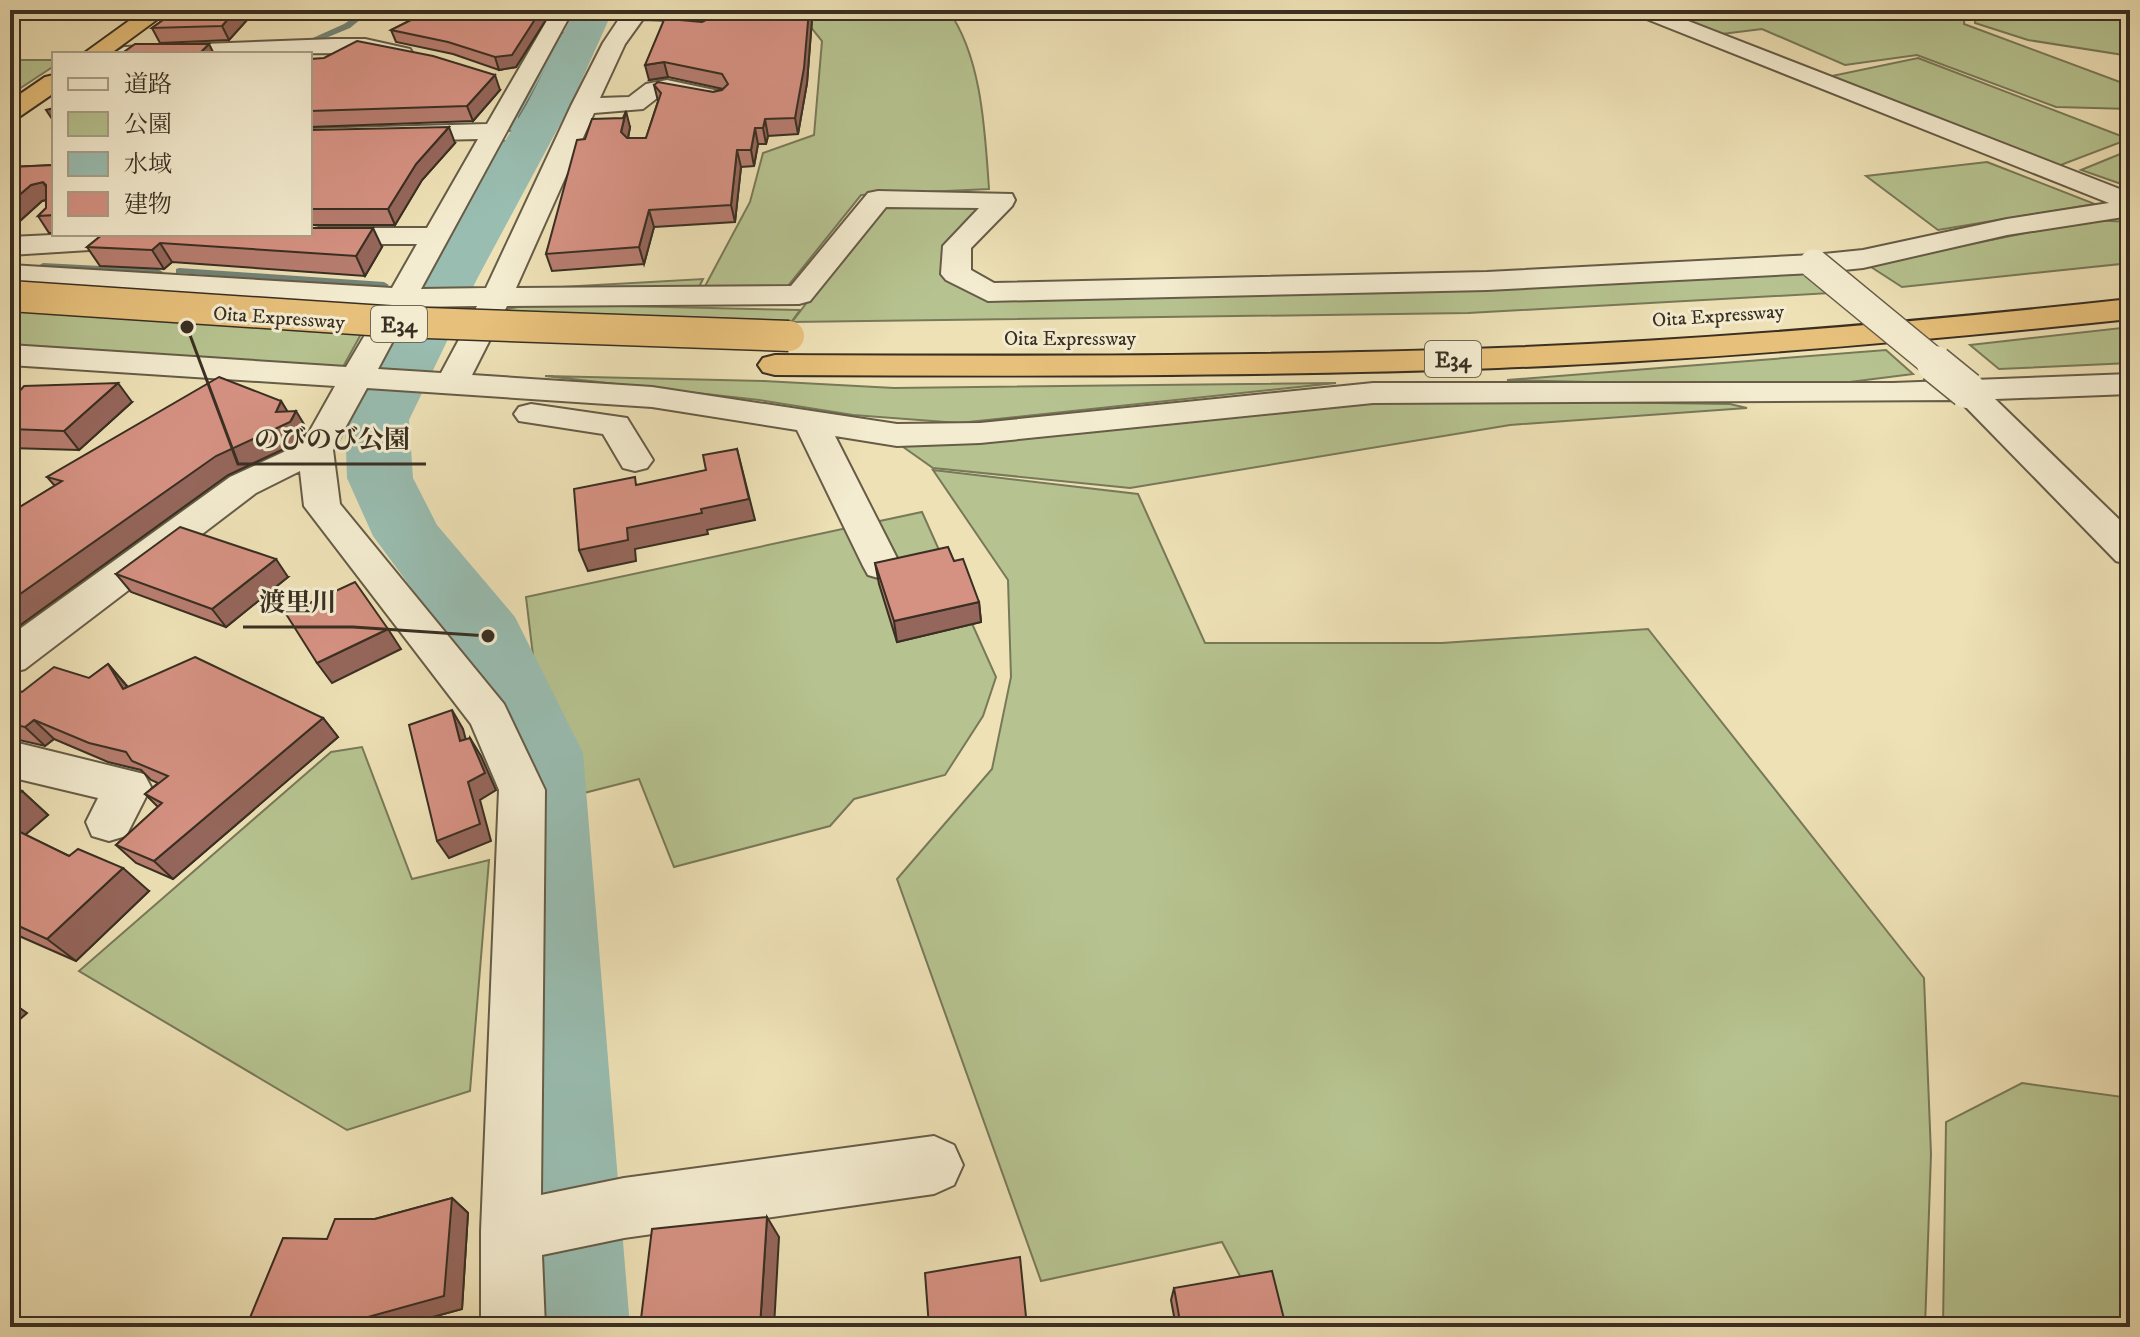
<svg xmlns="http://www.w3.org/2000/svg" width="2140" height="1337" viewBox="0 0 2140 1337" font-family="'IM FELL DW Pica','Noto Serif JP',serif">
  <rect width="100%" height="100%" fill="#eee1b6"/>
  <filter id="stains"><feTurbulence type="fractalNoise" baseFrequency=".0025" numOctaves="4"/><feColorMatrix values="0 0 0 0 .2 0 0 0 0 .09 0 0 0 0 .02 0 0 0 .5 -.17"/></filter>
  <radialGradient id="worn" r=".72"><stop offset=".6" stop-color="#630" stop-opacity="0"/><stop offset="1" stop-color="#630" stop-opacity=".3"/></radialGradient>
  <g fill="#b6c390" stroke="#787959" stroke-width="2">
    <path d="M797,10H948C982,57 985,132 989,189L861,195L788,286L703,290L750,202L763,153L814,135L822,41Z"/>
    <path d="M1654,10H1965L1964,24L2128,85L2130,109L2056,107L1917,55L1845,65L1762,29L1722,34Z"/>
    <path d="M1976,10H2130V56L2028,40L1975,23Z"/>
    <path d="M1918,58L2129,139L2053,168L1827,77Z"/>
    <path d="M10,60H54V66L10,95Z"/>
    <path d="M2130,150V187L2081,170Z"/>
    <path d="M1987,162L2095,204L1938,230L1866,176Z"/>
    <path d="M882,204L981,206L950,245L982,297L1627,283L1810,272L1832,293L1468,313L792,322Z"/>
    <path d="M2090,220L2130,222V263L1902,287L1868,265Z"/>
    <path d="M703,279L696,293L525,289Z"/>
    <path d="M10,282L376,307L338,376L10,347Z"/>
    <path d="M535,304L800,310L792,321L496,311Z"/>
    <path d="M2130,327V363L1999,369L1970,345Z"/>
    <path d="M1886,350L1913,374L1810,387L1507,380Z"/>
    <path d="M545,376L764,381L894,388L1336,383L959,423L853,415L759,400Z"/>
    <path d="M1447,400L1730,404L1747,408L1510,425L1130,488L933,468L899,444L1330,402Z"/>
    <path d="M933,470L1138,494L1205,643H1442L1648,629L1924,978L1931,1154L1925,1327H1267L1222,1242L1041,1281L897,879L992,769L1011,677L1008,580Z"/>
    <path d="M922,512L996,677L983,716L945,775L854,799L830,826L674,867L639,779L584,793L535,672L526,597Z"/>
    <path d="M362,747L412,879L489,860L470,1091L347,1130L79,971L331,752Z"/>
    <path d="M2022,1083L2130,1098V1327H1943L1946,1122Z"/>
  </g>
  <g fill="#99bdb1" stroke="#738478" stroke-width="2">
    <path d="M597,32L541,131H502L555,33Z"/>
    <path d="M539,140L460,287L426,289L421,286L499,141Z"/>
  </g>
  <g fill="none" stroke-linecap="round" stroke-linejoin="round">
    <g stroke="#69766a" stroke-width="2">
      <path d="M562,41H577L580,45L537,121L520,122L519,117Z"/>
      <path d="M519,148L522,153L456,278L438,280L437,275L506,149Z"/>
    </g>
    <g fill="#738478" fill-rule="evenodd">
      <path d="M365,10H372L350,28L304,47L297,45L344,24Z"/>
      <path d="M43,263L158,269L163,272L158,275L40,268L38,266Z"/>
      <path d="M179,268L384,282L389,285L384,288L176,273V269Z"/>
    </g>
    <path fill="#99bdb1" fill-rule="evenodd" d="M575,10H613L571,104L477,279L409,420L413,478L437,525L515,617L583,753L630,1327H512L499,753L455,647L373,536L347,478L345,420L423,279L527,104Z"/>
    <defs>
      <g id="minor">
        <path d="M553,10H573L421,289L486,288L571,106L603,43L625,10H688L690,20H712L723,26C712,38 685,35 671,28L669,20L643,19L625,44L600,98L629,97L646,84L667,80L719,91L723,96L719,101L711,103L667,94L661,95L643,109L594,113L516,288L791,286L868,193L878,191L1012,194L1015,200L1012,206L971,248V270L994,283L1487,272L1814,255L1863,250L2007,219L2109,203L1634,14L1631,10H1660L2130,193V216L2007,235L1863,268L1814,273L1487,290L988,301L946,280L941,274L943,246L979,208L886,207L810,301L799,304L507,306L472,375L652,387L897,424L980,423L1373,383H1893L2130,374V394L1995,399L2130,530V565L2116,561L1959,400L1373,403L980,443L897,446L835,436L901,566L896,575L882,579L868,575L863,566L797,430L652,407L367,388L333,450L340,504L504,704L545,790L541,1195L624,1178L934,1136L954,1145L963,1165L954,1185L934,1194L624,1238L542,1255L545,1327H481V1231L499,790L471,724L304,506L300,471L256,493L25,669L10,673V636L230,477L303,443L335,386L10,365V345L346,367L382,306L10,283V265L392,288L417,244H319L309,242L305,236L310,234V230L319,228H427L478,139L310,143V129L487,124ZM477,306L441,373L378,369L411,307Z"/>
        <path d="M334,39H365L410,49L413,54L402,61L365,53L113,54L124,47Z"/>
        <path d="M73,234H164L167,238L163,244L153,246L10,255V237Z"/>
        <path d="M531,404L627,418L653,460L647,468L635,471L623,468L603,434L519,421L514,414L519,407Z"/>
        <path d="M10,741L144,774L151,787L126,836L109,841L92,836L86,822L98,798L10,777Z"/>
      </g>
      <g id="highway">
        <path d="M144,10H170L110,54H83Z"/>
        <path d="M54,75V93L19,117L10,120V101L45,77Z"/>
        <path d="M2130,299V319C1920,341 1709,360 1498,368C1257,377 1016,376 775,375L763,372L758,365L763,358L775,355C1016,356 1257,357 1498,348C1709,340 1920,322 2130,299Z"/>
      </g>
    </defs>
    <use href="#minor" stroke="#665c47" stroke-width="4"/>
    <use href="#highway" stroke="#392f22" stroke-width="4"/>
    <use href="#minor" fill="#f4ecd0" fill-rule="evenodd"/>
    <use href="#highway" fill="#e7c07b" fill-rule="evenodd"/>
    <defs>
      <path id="minor-bridge-far1" d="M1814,264L1938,366"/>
      <path id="minor-bridge" d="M1935,364L1967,390"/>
      <path id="highway-bridge" d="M10,296L399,322L789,336"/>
    </defs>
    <use href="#minor-bridge-far1" stroke="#665c47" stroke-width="32" stroke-linecap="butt"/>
    <use href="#minor-bridge" stroke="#665c47" stroke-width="39" stroke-linecap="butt"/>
    <use href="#highway-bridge" stroke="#392f22" stroke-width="33" stroke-linecap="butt"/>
    <use href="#minor-bridge-far1" stroke="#f4ecd0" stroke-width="29"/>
    <use href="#minor-bridge" stroke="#f4ecd0" stroke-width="36"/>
    <use href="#highway-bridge" stroke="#e7c07b" stroke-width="30"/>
  </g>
  <g fill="#b77d70" stroke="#392f22" stroke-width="2">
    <path d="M177,10H256L229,40L160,43L152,28Z"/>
    <path d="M428,10H552L516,67L499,70L453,54L396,42L391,30L429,11Z"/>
    <path d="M689,10H811L812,19L807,83L798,134L768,136L766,144H758L754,166L741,167L735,222L654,227L644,264L552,271L546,254L585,139L630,127L628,138H646L658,101L654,85L713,92L723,89L668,77L649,80L680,20L702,22L712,17H692Z"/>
    <path d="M310,59L500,90L473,121L310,127Z"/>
    <path d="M310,130L455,143L422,180L395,225H310Z"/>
    <path d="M54,165V233H49L38,216L46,208V200L42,201L10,230V167Z"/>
    <path d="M103,234L382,247L365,276L172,262L164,269L100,266L87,247Z"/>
    <path d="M10,390L18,393L132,402L79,450L10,448Z"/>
    <path d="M281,401L287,411L307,429L301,441L228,475L12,631L10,630V513L55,486L47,477Z"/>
    <path d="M954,561L979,602L981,622L897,642L879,584L875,563Z"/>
    <path d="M116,574L288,577L226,627L131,592Z"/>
    <path d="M108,664L128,687L323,718L338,737L173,879L136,863L116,845L158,807L145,794L158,783L151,780L141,770L108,762L54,739L45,746L11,738L10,739V689L22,692L89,678Z"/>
    <path d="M10,786L22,791L48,815L25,835L69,856L149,891L76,961L10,932Z"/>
    <path d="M452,1198L468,1213L462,1309L396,1327H262L249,1320L375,1219Z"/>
    <path d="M1174,1288L1286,1327H1176L1171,1300Z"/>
  </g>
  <g fill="#95665b" stroke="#392f22" stroke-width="2">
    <path d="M236,10H256L229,40L222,26Z"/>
    <path d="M541,10H552L516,67L499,70L495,57Z"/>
    <path d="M809,10H811L812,19L807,83L798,134L795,118Z"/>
    <path d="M209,44L214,54H199Z"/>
    <path d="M664,62L668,77L649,80L645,65Z"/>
    <path d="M495,75L500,90L473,121L467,106Z"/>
    <path d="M54,108V122L46,110Z"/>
    <path d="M626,111L630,127L626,148L621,132Z"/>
    <path d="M765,119L768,136L766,144L763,128Z"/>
    <path d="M449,127L455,143L422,180L395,225L388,209L416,164Z"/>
    <path d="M755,128L758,144L754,166L751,150Z"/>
    <path d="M737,150L741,167L735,222L731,205Z"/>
    <path d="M43,182L53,198L42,201L10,230V203L31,185Z"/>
    <path d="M649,210L654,227L644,264L639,247Z"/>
    <path d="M373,228L382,247L365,276L356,256Z"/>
    <path d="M160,243L172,262L164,269L152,250Z"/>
    <path d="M118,383L132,402L79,450L64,431Z"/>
    <path d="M281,401L292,419L296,411L307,429L301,441L228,475L12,631L10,628V601L276,412Z"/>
    <path d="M737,449L755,520L707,530L708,534L635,549L636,561L588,571L579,550L627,528Z"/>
    <path d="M276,559L288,577L226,627L212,609Z"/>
    <path d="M979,602L981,622L897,642L894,621Z"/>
    <path d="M388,629L401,649L332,683L317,663Z"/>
    <path d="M108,664L125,684L141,709L123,689Z"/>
    <path d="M452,710L463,729L471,759L460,741Z"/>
    <path d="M323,718L338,737L173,879L154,861Z"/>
    <path d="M34,720L54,739L45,746L25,727Z"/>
    <path d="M470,738L481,756L496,790L480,800L491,841L449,858L437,841L468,782Z"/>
    <path d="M22,791L48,815L18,841L10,834V800Z"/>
    <path d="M123,868L149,891L76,961L47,939Z"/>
    <path d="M10,1001L27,1013L10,1028Z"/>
    <path d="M452,1198L468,1213L462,1309L396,1327H359L350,1322Z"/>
    <path d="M767,1217L779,1237L774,1327H760Z"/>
  </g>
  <g fill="#d59182" stroke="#392f22" stroke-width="2">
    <path d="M177,10H236L222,26L152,28Z"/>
    <path d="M431,10H541L512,55L495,57L448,42L391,30Z"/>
    <path d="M720,10H809L804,68L795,118L765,119L763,128H755L751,150H737L731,205L649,210L639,247L546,254L577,140L585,139L592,119L623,118L626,111L621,132L627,138H646L661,93L654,85L658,82L713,92L722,90L728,84L722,74L664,62L645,65L666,15L680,20L702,22L723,12Z"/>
    <path d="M357,41L433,56L495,75L467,106L310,111V59L324,58Z"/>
    <path d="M135,44H209L199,54H121Z"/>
    <path d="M449,127L416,164L388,209H310V130Z"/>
    <path d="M54,165V215L38,216L46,208V185L43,182L31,185L10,203V167Z"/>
    <path d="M310,228H373L356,256L160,243L152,250L87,247L103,234H310Z"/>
    <path d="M219,377L281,401L276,412L296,411L290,422L216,456L10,601V513L62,481L47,477Z"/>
    <path d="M118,383L64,431L10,429V390L18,393L24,386Z"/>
    <path d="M737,449L749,499L701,509L702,513L627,528L628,540L579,550L574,489L635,477L636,485L706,470L703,455Z"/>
    <path d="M180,527L276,559L212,609L116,574Z"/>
    <path d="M948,547L954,561L963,559L979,602L894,621L875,563Z"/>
    <path d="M355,582L388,629L317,663L286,614Z"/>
    <path d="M195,657L323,718L154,861L116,845L162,803L145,794L168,776L132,761L126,752L89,743L34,720L25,727L10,724V689L22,692L54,667L89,678L108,664L123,689Z"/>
    <path d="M452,710L460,741L470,738L485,773L468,782L480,824L437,841L409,725Z"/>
    <path d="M10,786L22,791L10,800Z"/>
    <path d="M10,827L69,856L78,849L123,868L47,939L10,922Z"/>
    <path d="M452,1198L444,1296L350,1322L249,1320L283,1238L327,1239L335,1219H375Z"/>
    <path d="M767,1217L760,1327H640L652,1229Z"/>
    <path d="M1020,1257L1027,1327H929L925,1273Z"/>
    <path d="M1272,1271L1286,1327H1181L1174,1288Z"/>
  </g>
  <g text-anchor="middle" stroke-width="6" stroke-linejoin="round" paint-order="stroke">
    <g font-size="20" fill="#392f22" stroke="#f4ecd0">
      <text transform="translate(1718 315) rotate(-4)" y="7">Oita Expressway</text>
      <text transform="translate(279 317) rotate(4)" y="7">Oita Expressway</text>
      <text x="1070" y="345">Oita Expressway</text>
    </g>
    <g fill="#f4ecd0" stroke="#716856" stroke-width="2">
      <rect x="371" y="306" width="56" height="36" rx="6"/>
      <rect x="1425" y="341" width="56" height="36" rx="6"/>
    </g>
    <g font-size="22" font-weight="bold" fill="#392f22">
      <text x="399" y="332">E34</text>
      <text x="1453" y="367">E34</text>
    </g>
  </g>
  <path fill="none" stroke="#392f22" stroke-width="3" d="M187 327L238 464H426M488 636L353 627H243"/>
  <g fill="#392f22" stroke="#f4ecd0" stroke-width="3">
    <circle cx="187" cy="327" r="8"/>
    <circle cx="488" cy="636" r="8"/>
  </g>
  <g font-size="26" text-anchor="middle" font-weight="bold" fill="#392f22" stroke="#f4ecd0" stroke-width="6" stroke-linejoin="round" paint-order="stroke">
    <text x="332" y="448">のびのび公園</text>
    <text x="298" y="611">渡里川</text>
  </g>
  <rect width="2140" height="1337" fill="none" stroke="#eee1b6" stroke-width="40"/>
  <rect x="12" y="12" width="2116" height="1313" fill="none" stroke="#392f22" stroke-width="4"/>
  <rect x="20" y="20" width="2100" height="1297" fill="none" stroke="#392f22" stroke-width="2"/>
  <rect x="52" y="52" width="260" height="184" fill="#f4ecd0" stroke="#a9a08a" stroke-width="2"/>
  <rect x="68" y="78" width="40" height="12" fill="#f4ecd0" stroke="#a9a08a" stroke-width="2"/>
  <text x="124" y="92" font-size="24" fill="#392f22">道路</text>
  <rect x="68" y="112" width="40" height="24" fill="#b6c390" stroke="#a9a08a" stroke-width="2"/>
  <text x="124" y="132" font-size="24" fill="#392f22">公園</text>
  <rect x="68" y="152" width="40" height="24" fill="#99bdb1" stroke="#a9a08a" stroke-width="2"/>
  <text x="124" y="172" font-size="24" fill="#392f22">水域</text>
  <rect x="68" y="192" width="40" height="24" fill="#d59182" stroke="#a9a08a" stroke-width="2"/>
  <text x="124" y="212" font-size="24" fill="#392f22">建物</text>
  <rect width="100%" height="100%" filter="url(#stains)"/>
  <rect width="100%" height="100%" fill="url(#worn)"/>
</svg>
